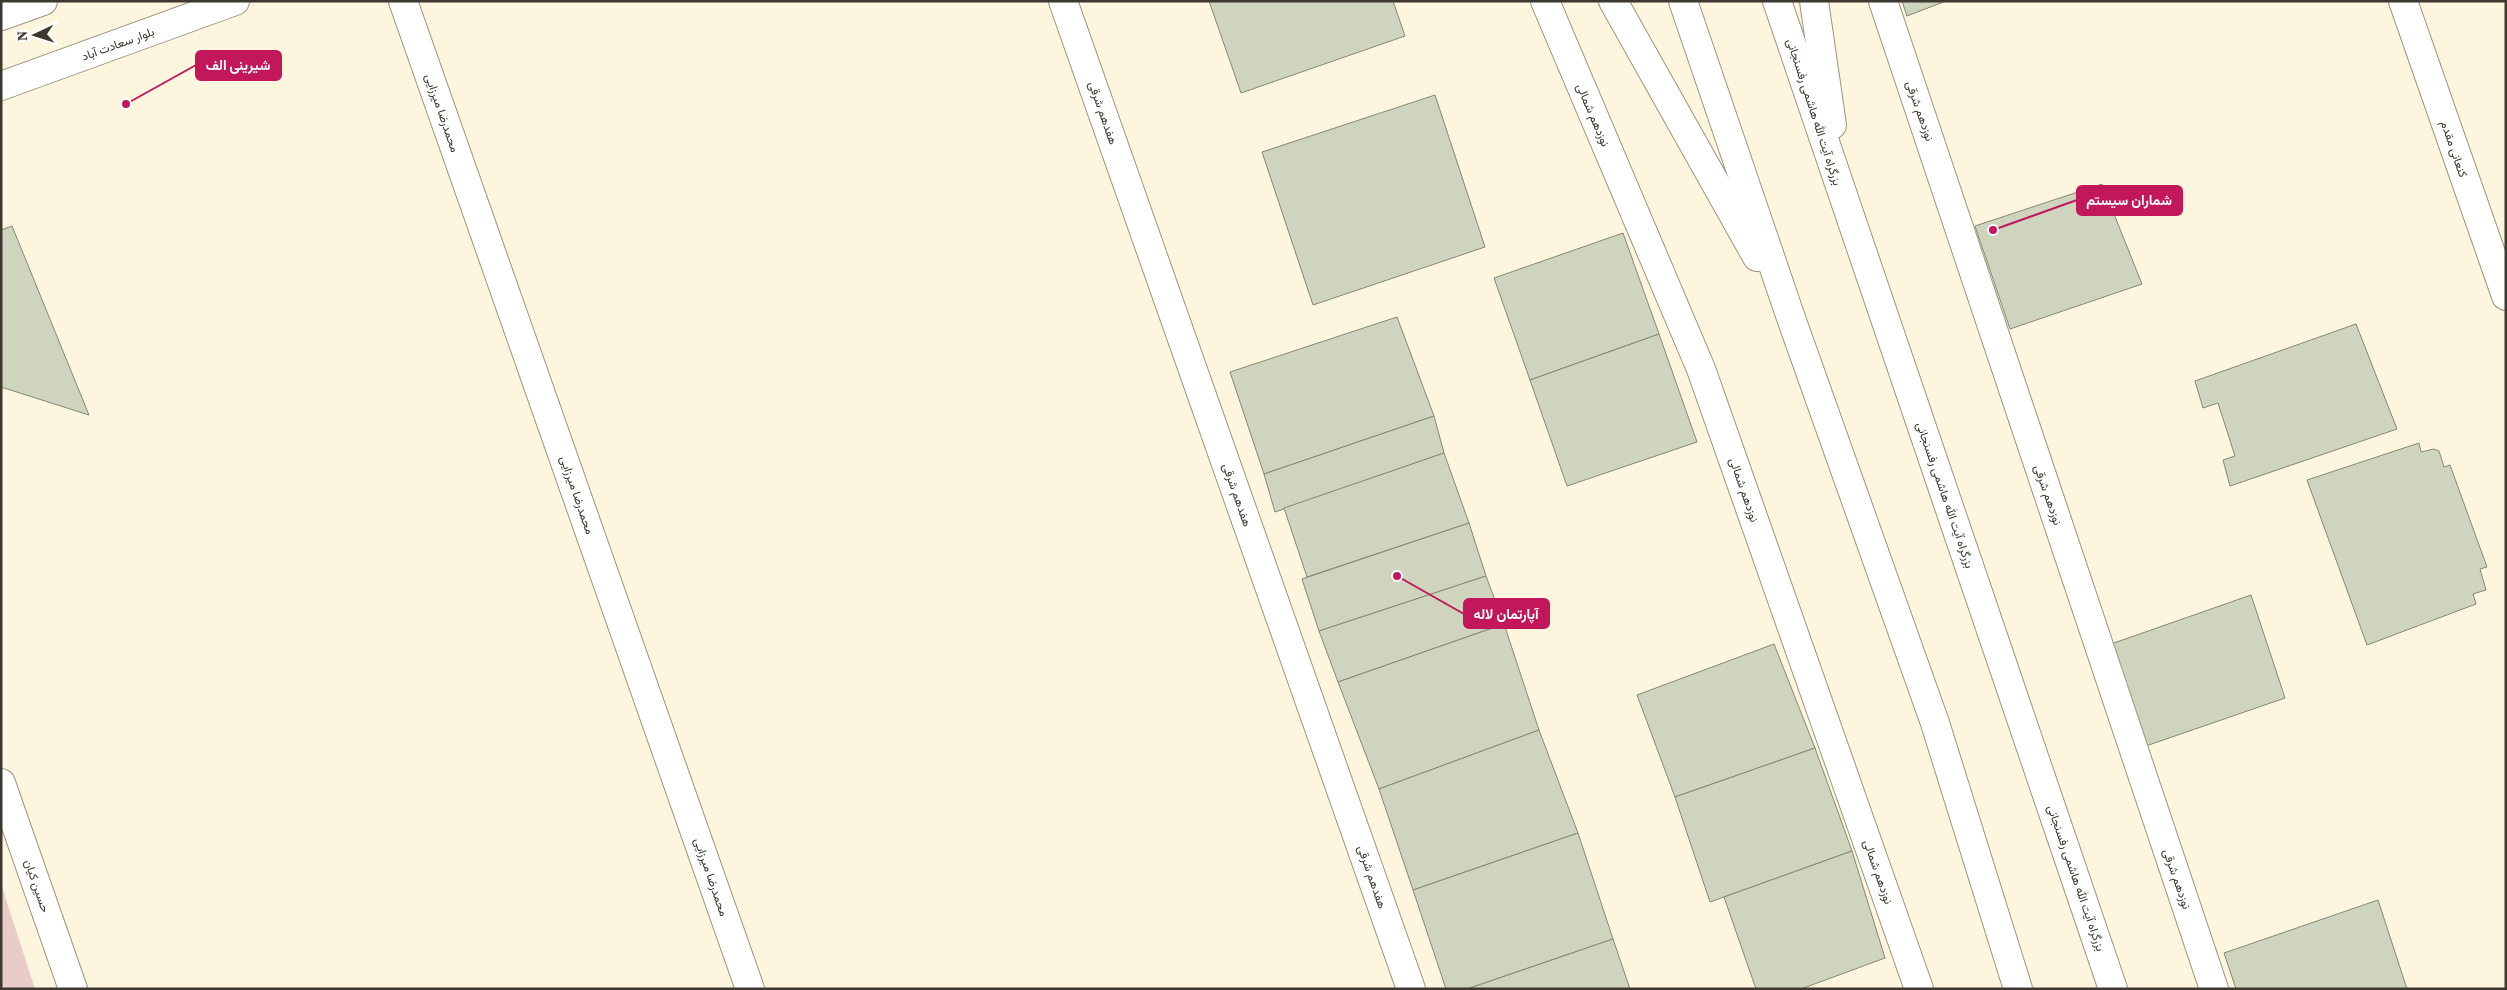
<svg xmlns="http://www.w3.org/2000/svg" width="2507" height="990" viewBox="0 0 2507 990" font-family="'Source Serif 4',Vazirmatn,serif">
  <rect width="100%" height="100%" fill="#fef5de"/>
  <path fill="#e9ccc7" d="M1,884L35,989H1Z"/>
  <g fill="#ced4bd" stroke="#848974">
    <path d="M1209,1H1393L1405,36L1241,93Z"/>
    <path d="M1902,1H1946L1907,16Z"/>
    <path d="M1435,95L1485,247L1313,305L1262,152Z"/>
    <path d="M2102,184L2142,284L2010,329L1975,226Z"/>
    <path d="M12,226L89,415L1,387V230Z"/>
    <path d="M1623,233L1659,334L1530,380L1494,278Z"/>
    <path d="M1397,317L1434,416L1264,474L1230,372Z"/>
    <path d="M2356,324L2397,429L2230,486L2223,460L2235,456L2218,403L2203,408L2195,381Z"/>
    <path d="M1659,334L1697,442L1567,486L1530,380Z"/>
    <path d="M1434,416L1444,453L1275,512L1264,474Z"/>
    <path d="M2419,443L2421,452L2434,449L2439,451L2444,467L2450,465L2487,567L2480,569L2486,590L2473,594L2476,604L2367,645L2307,480Z"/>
    <path d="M1444,453L1469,523L1307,577L1284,508Z"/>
    <path d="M1469,523L1486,576L1319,631L1302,579Z"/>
    <path d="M1486,576L1504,624L1338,682L1319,631Z"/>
    <path d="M2251,595L2285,698L2143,747L2111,644Z"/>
    <path d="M1504,624L1539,730L1379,789L1338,682Z"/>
    <path d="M1774,644L1815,748L1675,797L1637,695Z"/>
    <path d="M1539,730L1578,833L1413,890L1379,789Z"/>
    <path d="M1815,748L1852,851L1710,902L1675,797Z"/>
    <path d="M1578,833L1613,939L1467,989H1446L1413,890Z"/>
    <path d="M1852,851L1885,958L1801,989H1756L1724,897Z"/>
    <path d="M2378,900L2407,989H2236L2224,953Z"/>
    <path d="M1613,939L1630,989H1467Z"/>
  </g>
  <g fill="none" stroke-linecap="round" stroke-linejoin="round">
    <defs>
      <g id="minor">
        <path d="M403,1L750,989"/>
        <path d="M1063,1L1411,989"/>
        <path d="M1545,1L1701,369L1919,989"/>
        <path d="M1883,1L2214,989"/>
        <path d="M2403,1L2506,296"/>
        <path d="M1,783L73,989"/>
      </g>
      <g id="major">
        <path d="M1,16L43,1"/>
        <path d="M1,86L235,1"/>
      </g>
      <g id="highway">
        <path d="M1613,1L1757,257"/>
        <path d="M1683,1L1791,318L1935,723L2018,989"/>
        <path d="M1777,1L2113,989"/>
        <path d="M1814,1L1832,125"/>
      </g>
    </defs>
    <use href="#minor" stroke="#9d9580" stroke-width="30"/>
    <use href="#major" stroke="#9d9580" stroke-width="30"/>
    <use href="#highway" stroke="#9d9580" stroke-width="30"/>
    <use href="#minor" stroke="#fff" stroke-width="28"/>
    <use href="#major" stroke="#fff" stroke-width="28"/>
    <use href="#highway" stroke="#fff" stroke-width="28"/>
  </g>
  <g text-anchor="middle" stroke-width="5" stroke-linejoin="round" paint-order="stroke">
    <g font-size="12" fill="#3d3930" stroke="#fff">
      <text transform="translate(118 44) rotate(-20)" y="4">بلوار سعادت آباد</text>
      <text transform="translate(1920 111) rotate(71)" y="4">نوزدهم شرقی</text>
      <text transform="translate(1814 112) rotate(72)" y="4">بزرگراه آیت الله هاشمی رفسنجانی</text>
      <text transform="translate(442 113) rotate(71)" y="4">محمدرضا میرزایی</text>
      <text transform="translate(1103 113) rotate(71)" y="4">هفدهم شرقی</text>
      <text transform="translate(1593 115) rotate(67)" y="4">نوزدهم شمالی</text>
      <text transform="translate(2454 149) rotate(71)" y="4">کنعانی مقدم</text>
      <text transform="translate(1744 490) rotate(71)" y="4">نوزدهم شمالی</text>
      <text transform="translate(577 495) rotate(71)" y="4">محمدرضا میرزایی</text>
      <text transform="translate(1237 495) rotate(71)" y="4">هفدهم شرقی</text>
      <text transform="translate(1945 495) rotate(71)" y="4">بزرگراه آیت الله هاشمی رفسنجانی</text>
      <text transform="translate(2048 495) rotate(71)" y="4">نوزدهم شرقی</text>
      <text transform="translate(1878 872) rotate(71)" y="4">نوزدهم شمالی</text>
      <text transform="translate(711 877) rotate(71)" y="4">محمدرضا میرزایی</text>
      <text transform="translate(1372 877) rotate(71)" y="4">هفدهم شرقی</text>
      <text transform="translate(2076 878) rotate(71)" y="4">بزرگراه آیت الله هاشمی رفسنجانی</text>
      <text transform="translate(2177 879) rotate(71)" y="4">نوزدهم شرقی</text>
      <text transform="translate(37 886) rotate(71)" y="4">حسین کیان</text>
    </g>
  </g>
  <path fill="none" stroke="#c2185b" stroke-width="2" d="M126 104L196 65M1993 230L2077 200M1397 576L1464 614"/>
  <g fill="#c2185b" stroke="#fff" stroke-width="2">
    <circle cx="126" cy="104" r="5"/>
    <circle cx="1993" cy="230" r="5"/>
    <circle cx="1397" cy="576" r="5"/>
  </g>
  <g fill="#c2185b" stroke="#c2185b" stroke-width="2">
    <rect x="196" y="51" width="85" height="29" rx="5"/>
    <rect x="2077" y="186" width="105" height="29" rx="5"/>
    <rect x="1464" y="599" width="85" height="29" rx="5"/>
  </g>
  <g font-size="14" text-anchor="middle" font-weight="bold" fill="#fff">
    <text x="238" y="70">شیرینی الف</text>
    <text x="2129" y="205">شماران سیستم</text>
    <text x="1506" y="619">آپارتمان لاله</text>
  </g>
  <rect width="2507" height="990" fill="none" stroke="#3d3930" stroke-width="5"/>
  <g transform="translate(35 35) rotate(266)" stroke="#ffffff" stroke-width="4" paint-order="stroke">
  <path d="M0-4L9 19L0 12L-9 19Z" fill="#3d3930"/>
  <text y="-8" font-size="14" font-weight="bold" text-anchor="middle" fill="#3d3930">N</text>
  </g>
</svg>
